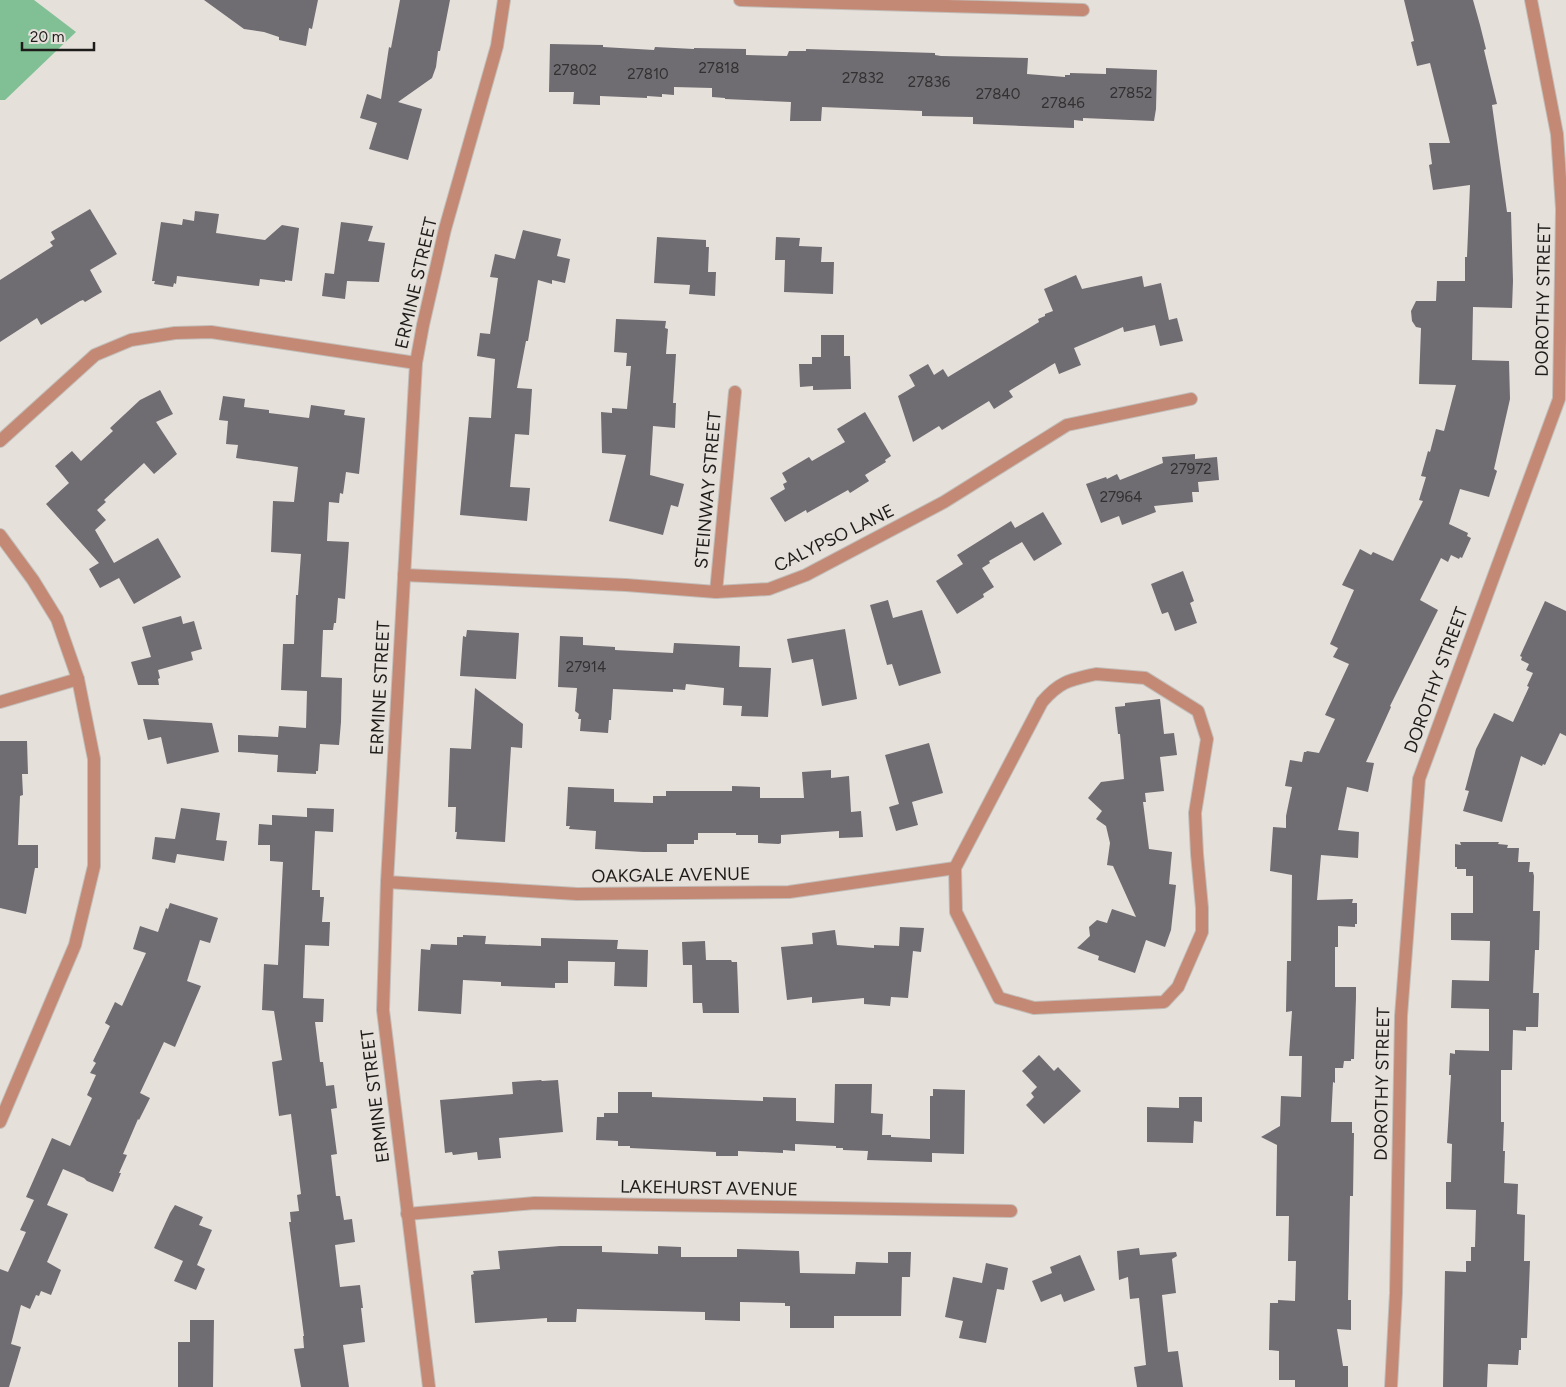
<svg xmlns="http://www.w3.org/2000/svg" width="1566" height="1387" viewBox="0 0 1566 1387" font-family="Figtree,sans-serif">
  <rect width="100%" height="100%" fill="#e6e0db"/>
  <path fill="#81c095" d="M0,0H34L76,32L5,100H0Z"/>
  <g fill="#6f6c72">
    <path d="M204,0H318L312,29L309,28L306,46L279,40V37L264,32L244,29Z"/>
    <path d="M400,0H450L440,51H438L436,67L432,78L398,102L422,109L408,160L369,149L377,123L360,118L367,94L381,99L389,47L391,48Z"/>
    <path d="M1404,0H1473L1480,25L1486,49L1484,50L1497,104L1492,105L1507,212H1511L1513,281L1512,308L1473,307L1472,360L1509,361L1510,399L1494,469L1497,471L1489,497L1460,489L1449,524L1468,533L1467,536L1471,538L1462,558L1460,557L1459,559L1451,555L1448,562L1441,558L1420,600L1438,610L1390,706L1391,707L1366,762L1374,763L1368,792L1347,787L1338,830L1359,832L1358,858L1321,855L1317,900L1353,899L1352,903H1357V924H1355V927L1338,926V947H1335V987H1356V998L1354,1059H1351V1061H1344L1343,1068H1335V1083L1333,1082L1331,1122H1352V1133H1354L1353,1196H1350L1348,1300H1351V1330L1337,1329L1343,1366H1348V1387H1295V1380H1279V1351L1269,1350L1270,1303H1278V1300L1295,1301L1296,1261H1288L1289,1216H1276L1277,1145L1261,1137L1280,1126L1281,1096L1301,1097L1302,1056H1289L1292,1011L1286,1012L1287,961H1291L1292,875L1270,871L1273,827L1286,828V816L1292,787L1285,786L1290,760L1302,762L1304,752H1306L1307,751L1319,753L1335,719L1325,715L1349,664L1333,657L1338,648L1330,644L1354,590L1342,585L1360,549L1371,555L1373,552L1393,561L1423,501L1419,500L1426,477L1421,476L1428,451L1430,452L1436,429L1444,431L1456,385L1419,384L1421,328L1416,327L1412,321L1411,311L1416,301H1436L1437,281H1465V257H1467L1470,185L1433,190L1429,165L1432,164L1429,143H1450L1430,63L1417,66L1411,42L1414,41Z"/>
    <path d="M550,44L603,45V47L654,50L655,47L694,49V48L746,49V55L787,56L789,51H806V49L935,53V55L941,56L1028,58L1027,74L1065,77V75H1070V73L1106,74V68L1157,70L1156,109L1154,121L1083,118V121L1074,120V128L973,124V117L922,116V111L822,107L821,121H790L791,102L725,99V98L712,97V88L674,87V95L662,94V97L647,96V98L600,96V105L573,104L574,92H549Z"/>
    <path d="M90,209L117,254L90,270L102,292L85,302L83,300L80,301L41,325L37,318L0,342V280L53,246L50,242L55,239L51,232Z"/>
    <path d="M195,211L219,214L216,233L265,240L282,225L299,228L292,281L285,280V282L260,279L259,286L177,276L176,284L174,283L173,287L154,284L155,281H152L161,222L182,225L183,219L194,221Z"/>
    <path d="M341,222L373,226L368,241L385,243L379,282L347,281L345,299L322,296L325,273L334,274Z"/>
    <path d="M523,230L561,239L557,256L570,259L565,283L552,280V284L538,280L528,341H526L517,388L532,389L529,435L515,434L510,487L530,488L527,521L460,515L469,417L491,418L495,359L477,356L480,333L490,334L498,278L490,277L495,254L515,259Z"/>
    <path d="M657,237L706,240V247H709L708,272H716L715,296L689,294L690,285L654,283Z"/>
    <path d="M776,237L800,238L799,246L822,247L821,262H834L833,294L784,292L785,260H775Z"/>
    <path d="M1076,275L1082,289L1142,276L1144,287L1161,283L1169,320L1177,318L1183,341L1160,346L1155,325L1124,332L1123,327L1074,348L1081,365L1059,374L1055,363L1009,391L1013,397L994,409L989,401L942,430L939,426L913,442L898,396L915,386L909,375L928,364L934,375L943,369L948,377L1039,322L1038,319L1045,316V314L1053,311L1044,289Z"/>
    <path d="M616,319L666,321L665,328L668,329L666,354H676L673,403H676L675,428L653,426L650,475L684,484L678,507L671,505L663,535L609,521L626,455L602,453L601,412L612,413V408L627,409L631,366H626L627,353L614,352Z"/>
    <path d="M821,335H844V356H850L851,389L813,390V386L800,387L799,364H812V357H821Z"/>
    <path d="M160,390L173,414L156,422L177,454L154,474L144,463L104,500L106,502L97,510L106,520L95,530L114,563L158,538L181,577L134,604L119,578L100,588L89,569L99,563L46,504L69,483L55,466L72,451L81,461L113,431L110,428L140,400Z"/>
    <path d="M223,396L245,399L244,407L269,410V413L309,418L311,405L345,410L344,415L365,418L359,474L346,472L343,494L340,493L339,503L329,502L327,541L349,542L345,599L338,598L336,623H334L333,630H323L321,677L342,678L341,722L339,745L320,744L318,771H316V774L277,772L278,755L238,752V735L278,737L279,726L306,728L307,691L281,690L283,644H294L296,595H298L301,554L271,552L273,501L294,502L298,467L236,458L238,445L226,444L228,421L219,420Z"/>
    <path d="M865,412L891,456L885,460L886,462L865,475L869,481L850,493L848,490L807,513L806,510L785,522L770,498L785,489L783,484L787,482L782,473L809,457L812,461L845,442L837,429Z"/>
    <path d="M1195,454V459L1217,457L1219,480L1198,482L1199,492H1192L1193,502L1154,506L1156,512L1122,525L1119,516L1101,523L1086,484L1106,477L1107,479L1117,474L1120,480L1163,463L1162,457Z"/>
    <path d="M1043,512L1062,544L1034,561L1022,542L989,561L990,563L982,568L994,587L983,594L984,597L957,614L936,581L963,564L957,555L1011,521L1015,528Z"/>
    <path d="M1183,571L1194,601L1190,603L1197,623L1175,631L1168,612L1162,614L1151,584Z"/>
    <path d="M888,600L893,618L922,610L941,673L899,686L892,664L887,665L870,605Z"/>
    <path d="M1545,601L1566,611V736L1560,733L1545,765L1543,764L1542,766L1521,756L1502,822L1463,811L1469,791L1465,790L1476,749L1494,713L1513,722L1529,687L1527,686L1533,673L1526,670L1529,664L1521,660L1522,657L1520,656Z"/>
    <path d="M181,616L183,624L194,621L202,649L191,652L193,660L158,670L160,678L158,679L159,685H138L131,662L151,657L142,627Z"/>
    <path d="M845,629L857,699L822,706L813,659L792,663L787,639Z"/>
    <path d="M467,630L519,633L516,679L460,676L463,636L466,637Z"/>
    <path d="M560,636L583,637V645L615,647V650L673,653L674,643L740,646L739,667L771,668L768,717L741,716L742,706L723,705L724,688L686,684L685,690L673,689V692L613,689L611,720H609L608,733L580,731L581,719H578L579,714L575,711L577,688L558,687Z"/>
    <path d="M475,688L523,724L522,748L511,747L505,842L456,839L457,832H455L456,807H448L450,748L471,749Z"/>
    <path d="M1160,699L1164,734L1174,733L1177,755L1160,757L1164,791L1145,793L1146,802H1143L1149,849L1172,852L1169,884L1176,885L1171,930L1165,947L1146,940L1135,973L1098,960L1099,956L1077,948L1090,936L1089,927L1097,920L1107,923L1112,909L1136,917L1113,866L1107,865L1110,843L1106,826L1096,819L1102,811L1088,798L1101,782L1124,779L1120,734H1118L1115,707L1125,706V703Z"/>
    <path d="M143,719L212,723L219,752L167,764L161,737L148,740Z"/>
    <path d="M0,741H27L28,774H22L23,795L20,796L18,845H38V868H35L26,914L0,908Z"/>
    <path d="M929,743L943,793L912,802L918,825L896,831L889,807L899,804L885,755Z"/>
    <path d="M831,770V778L849,776L851,812L861,811L863,837L839,838V831L781,835V843L779,844L758,843V835H736V833H698V840H694V844H667V852H643L595,849L596,831L569,829L570,826H566L568,787L614,789V802L653,803V796H666V791H732V786L760,787V798H804L802,772Z"/>
    <path d="M181,808L220,813L216,840L227,841L224,861L177,854L175,863L152,859L155,837L175,839Z"/>
    <path d="M307,808L334,809L333,832L315,831L312,890H320V897H324L322,922H330L329,946L305,945L303,998L324,999L323,1022H315L320,1062H323L326,1086L334,1085L337,1108L331,1109L337,1154L331,1155L336,1196H340L344,1220L352,1219L355,1242L335,1245L340,1287L360,1285L363,1308H361L365,1342L343,1345L349,1387H301L294,1349L304,1348L303,1336H304L289,1222H291L290,1212L299,1211L297,1195L301,1194L291,1114L279,1116L272,1062L282,1060L274,1011L262,1010L264,964L278,965L283,862L270,861V845H258L259,824L272,825V815L307,817Z"/>
    <path d="M1460,842H1499L1498,844L1508,845L1507,848H1519L1518,862H1530L1529,872H1533L1534,876L1533,911H1540L1539,950H1535L1533,993H1539L1538,1027H1526V1031L1513,1030L1512,1070H1501V1122H1504L1503,1151H1505L1504,1183L1518,1184L1517,1214L1525,1215L1524,1261H1530L1527,1338H1521V1350H1519L1518,1365L1488,1364L1487,1387H1443L1445,1271L1466,1272V1261H1471V1247H1475L1476,1210L1446,1209V1182H1451L1452,1144L1447,1143L1451,1075H1449L1450,1053L1455,1054V1050L1489,1051V1009L1451,1008L1452,980L1489,981L1490,941L1451,940V913H1473V876H1466V869H1457V867H1455V844L1461,845Z"/>
    <path d="M170,903L218,918L210,943L200,940L187,981L201,986L175,1047L164,1042L140,1093L150,1098L139,1120L138,1119L123,1154L127,1155L119,1173H121L113,1192L87,1181L84,1178L63,1169L47,1205L68,1214L47,1262L61,1270L51,1295L41,1291L39,1296L36,1295L30,1309L21,1305L11,1344L21,1347L9,1387H0V1269L8,1272L26,1232L20,1230L34,1200L26,1197L52,1138L70,1146L92,1098L87,1095L96,1075L90,1073L96,1063L93,1061L110,1026L105,1023L115,1002L122,1006L146,953L133,949L140,926L158,932L166,908L168,909Z"/>
    <path d="M900,927L924,928L921,952L913,951L908,998L891,997L890,1006L864,1004V998L812,1003V997L787,1000L781,947L813,944L812,933L835,930L837,945L874,948V945L899,946Z"/>
    <path d="M463,935L486,936L485,944L541,946V938L618,940L617,949L648,950L647,987L614,986L615,962L568,961V983H555V988L501,986V982L463,980L461,1014L418,1011L421,949L430,950L431,944L457,945V937H463Z"/>
    <path d="M705,941L706,960H731L732,962H737L739,1013H703L702,1003H693L692,965H683L682,942Z"/>
    <path d="M1039,1055L1054,1071L1058,1067L1081,1091L1044,1124L1026,1105L1034,1097L1031,1093L1037,1087L1022,1071Z"/>
    <path d="M541,1080L542,1081L558,1080L563,1132L499,1138L501,1158L478,1160L477,1152L453,1155L452,1152L445,1153L440,1100L513,1094L512,1082Z"/>
    <path d="M835,1084H872L871,1113L883,1114L882,1135H891V1137L930,1139V1096H933V1089L965,1090L964,1154L932,1153V1162L867,1160L868,1151L843,1150V1148H836V1146L795,1144V1151L783,1150V1153L738,1151V1156H716V1152L630,1148V1146H618V1141L596,1140L597,1117H604V1113H618V1092H652V1097L763,1101V1097L796,1098V1121L834,1123Z"/>
    <path d="M1179,1097H1202V1122L1194,1121L1193,1143L1147,1142V1107L1179,1108Z"/>
    <path d="M175,1205L203,1217L199,1225L212,1230L197,1265L205,1269L196,1290L174,1281L183,1261L154,1248L170,1213Z"/>
    <path d="M560,1246H602V1252L658,1254V1246L681,1247V1257H737V1249L799,1251L800,1273L855,1274L856,1262L888,1263V1252H911L910,1277H902L901,1316H834V1328H790V1306H785V1303L740,1302V1321L705,1320V1312L577,1309L576,1322H547V1318L475,1323L471,1275L474,1274L473,1271L500,1269L498,1251Z"/>
    <path d="M1139,1248L1140,1255L1176,1252L1177,1256L1172,1259L1176,1293L1162,1295L1168,1352L1178,1351L1183,1387H1137L1134,1367L1146,1365L1139,1298L1130,1299L1128,1277L1119,1280L1117,1251Z"/>
    <path d="M1080,1255L1095,1290L1064,1302L1061,1294L1041,1302L1032,1281L1052,1273L1050,1267Z"/>
    <path d="M986,1263L1008,1268L1004,1290L997,1289L986,1343L959,1338L963,1321L945,1317L953,1277L982,1283Z"/>
    <path d="M190,1320H214L213,1387H178V1342H190Z"/>
  </g>
  <g fill="none" stroke-linecap="round" stroke-linejoin="round">
    <defs>
      <g id="minor">
        <path d="M740,0L1083,10"/>
        <path d="M0,441L95,355L131,340L175,333L211,332L416,363"/>
        <path d="M0,535L33,580L57,619L78,679L94,759V866L75,945L0,1122"/>
        <path d="M404,575L626,585L716,592L769,589L806,575L944,502L1067,425L1191,399"/>
        <path d="M716,592L735,392"/>
        <path d="M1096,674L1145,678L1198,711L1207,739L1195,813L1197,854L1202,908V932L1178,987L1164,1002L1034,1008L999,998L956,912L955,868L1042,702C1060,681 1070,680 1096,674Z"/>
        <path d="M0,702L78,679"/>
        <path d="M387,882L577,894L789,892L955,868"/>
        <path d="M407,1214L535,1203L1011,1211"/>
        <path d="M429,1387L383,1010L387,882L416,363L423,325L445,229L497,46L504,0"/>
        <path d="M1391,1387L1396,1293L1401,1016L1419,779L1559,399L1562,209L1557,134L1531,0"/>
      </g>
    </defs>
    <use href="#minor" stroke="#c2bdb8" stroke-width="14"/>
    <use href="#minor" stroke="#c38974" stroke-width="12"/>
  </g>
  <g text-anchor="middle" stroke-width="4" stroke-linejoin="round" paint-order="stroke">
    <g font-size="15" fill="#323030">
      <text x="719" y="73">27818</text>
      <text x="575" y="75">27802</text>
      <text x="648" y="79">27810</text>
      <text x="863" y="83">27832</text>
      <text x="929" y="87">27836</text>
      <text x="1131" y="98">27852</text>
      <text x="998" y="99">27840</text>
      <text x="1063" y="108">27846</text>
      <text x="1191" y="474">27972</text>
      <text x="1121" y="502">27964</text>
      <text x="586" y="672">27914</text>
    </g>
    <g font-size="18" fill="#1e1c1a" stroke="#e6e0db">
      <text transform="translate(416 283) rotate(-77)" y="6">ERMINE STREET</text>
      <text transform="translate(1543 300) rotate(-89)" y="6">DOROTHY STREET</text>
      <text transform="translate(708 490) rotate(-85)" y="6">STEINWAY STREET</text>
      <text transform="translate(834 538) rotate(-26)" y="6">CALYPSO LANE</text>
      <text transform="translate(1436 680) rotate(-70)" y="6">DOROTHY STREET</text>
      <text transform="translate(380 688) rotate(-87)" y="6">ERMINE STREET</text>
      <text transform="translate(671 875) rotate(-1)" y="6">OAKGALE AVENUE</text>
      <text transform="translate(1382 1084) rotate(-89)" y="6">DOROTHY STREET</text>
      <text transform="translate(375 1096) rotate(-97)" y="6">ERMINE STREET</text>
      <text transform="translate(709 1188) rotate(1)" y="6">LAKEHURST AVENUE</text>
    </g>
  </g>
  <path d="M22 42v8h72v-8" fill="none" stroke="#1e1c1a" stroke-width="2.5"/>
  <text x="30" y="42" font-size="15" fill="#1e1c1a" stroke="#e6e0db" stroke-width="4" paint-order="stroke">20 m</text>
</svg>
